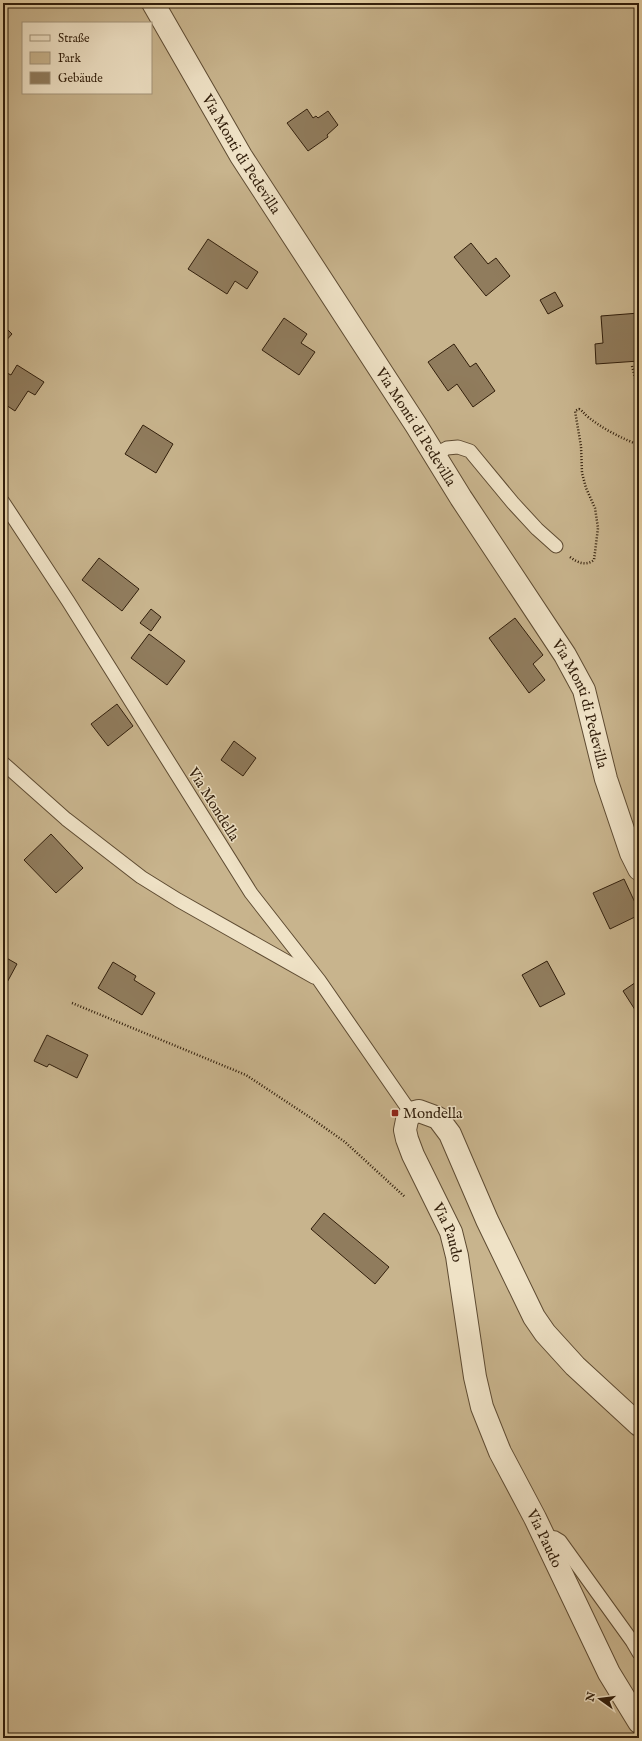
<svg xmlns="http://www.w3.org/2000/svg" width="642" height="1741" viewBox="0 0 642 1741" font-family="'IM FELL English',serif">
  <rect width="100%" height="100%" fill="#e7d3a8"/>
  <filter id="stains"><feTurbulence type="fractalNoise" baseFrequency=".005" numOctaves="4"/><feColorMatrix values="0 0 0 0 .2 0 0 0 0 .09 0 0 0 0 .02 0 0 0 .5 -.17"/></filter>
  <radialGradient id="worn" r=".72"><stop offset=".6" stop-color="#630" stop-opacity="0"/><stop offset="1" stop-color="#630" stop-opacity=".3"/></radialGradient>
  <path fill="#c8b48d" stroke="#7c694c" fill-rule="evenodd" d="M3,3H639V1738H3ZM23,23H151V93H23Z"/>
  <g fill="#907c5d" stroke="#311e0b">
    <path d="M307,109L313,118L316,116L318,118L328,111L338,125L327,135L328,137L308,151L287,123Z"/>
    <path d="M208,239L258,272L247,289L235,281L227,294L188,269Z"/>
    <path d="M471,243L488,264L496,258L510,276L486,296L454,257Z"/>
    <path d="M555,292L563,306L548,314L540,300Z"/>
    <path d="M639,313V361L596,364L595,344L603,343L601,316Z"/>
    <path d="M284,318L307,334L301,343L315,352L299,375L262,350Z"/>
    <path d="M3,325L12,334L3,344Z"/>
    <path d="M454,344L470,367L476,363L495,391L473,407L457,384L448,391L428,362Z"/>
    <path d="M17,365L44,382L35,395L28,391L15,411L3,403V371L11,375Z"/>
    <path d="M143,425L173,444L156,473L125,454Z"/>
    <path d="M99,558L139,589L122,611L82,580Z"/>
    <path d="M151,609L161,617L151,631L140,623Z"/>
    <path d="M515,618L543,655L533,664L545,680L529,693L489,638Z"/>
    <path d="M149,634L185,661L167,685L131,658Z"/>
    <path d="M117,704L133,726L108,746L91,724Z"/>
    <path d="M234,741L256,758L243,776L221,760Z"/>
    <path d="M51,834L83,868L56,893L24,860Z"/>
    <path d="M624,879L639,911V915L610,929L593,893Z"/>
    <path d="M3,956L17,964L4,988L3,987Z"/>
    <path d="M547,961L565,994L540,1007L522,975Z"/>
    <path d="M113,962L136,976L134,980L155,993L142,1015L98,988Z"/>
    <path d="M639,980V1016L623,991Z"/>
    <path d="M47,1035L88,1055L77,1078L49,1064L47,1067L34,1061Z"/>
    <path d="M324,1213L389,1267L375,1284L311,1229Z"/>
  </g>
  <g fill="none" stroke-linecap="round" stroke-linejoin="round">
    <defs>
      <g id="lane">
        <path d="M434,455L447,448L458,447L470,451L513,503L537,529L556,546"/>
        <path d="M3,502L68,601L251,893L319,980L411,1113"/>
        <path d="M3,763L66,819L141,877L178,900L314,977"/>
        <path d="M543,1536L555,1538L560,1541L632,1641L639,1653"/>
      </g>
      <g id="street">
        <path id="s1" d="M153,3L241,156L416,425L461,498L565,655L584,690L606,779L631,853L639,869"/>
        <path id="s2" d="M639,1425L575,1366L545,1333L534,1317L487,1220L450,1134L438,1118L419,1111L411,1113L407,1120L405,1130L407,1139L413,1155L451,1232L457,1256L475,1377L482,1407L500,1452L535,1518L609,1673L639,1722"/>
      </g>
    </defs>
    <use href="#lane" stroke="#5e4b32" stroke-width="15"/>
    <use href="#street" stroke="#5e4b32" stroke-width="24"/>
    <g stroke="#311e0b" stroke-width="2.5" stroke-dasharray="1 2" stroke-linecap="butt">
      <path d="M632,366L639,393"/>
      <path d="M570,557C578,563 586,566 594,560L598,528L595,508L586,488L582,473L581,446L575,411L579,409C583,411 584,414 588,417C603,429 621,438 639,445"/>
      <path d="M72,1003L246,1075L311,1118L345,1142L405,1197"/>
    </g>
    <use href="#lane" stroke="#efe2c6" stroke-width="13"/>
    <use href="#street" stroke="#efe2c6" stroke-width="22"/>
  </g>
  <rect fill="#8f2418" stroke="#efe2c6" stroke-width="1.5" x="391" y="1109" width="8" height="8" rx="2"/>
  <g text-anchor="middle" stroke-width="3" stroke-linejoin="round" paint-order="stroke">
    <g font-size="15" fill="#311e0b" stroke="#efe2c6">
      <text dy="5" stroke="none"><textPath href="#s1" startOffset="175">Via Monti di Pedevilla</textPath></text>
      <text dy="5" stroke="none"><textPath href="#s1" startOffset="499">Via Monti di Pedevilla</textPath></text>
      <text dy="5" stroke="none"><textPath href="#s1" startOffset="823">Via Monti di Pedevilla</textPath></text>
      <text transform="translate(214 804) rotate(58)" y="5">Via Mondella</text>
      <text dy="5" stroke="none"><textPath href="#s2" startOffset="531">Via Paudo</textPath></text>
      <text dy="5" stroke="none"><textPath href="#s2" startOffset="855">Via Paudo</textPath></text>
    </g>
    <g font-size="15" fill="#311e0b" stroke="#efe2c6" text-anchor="start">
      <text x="403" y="1118">Mondella</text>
    </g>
  </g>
  <rect width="642" height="1741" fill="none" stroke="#e7d3a8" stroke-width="16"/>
  <rect x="4" y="4" width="634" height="1733" fill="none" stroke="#311e0b" stroke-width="2"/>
  <rect x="8" y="8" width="626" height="1725" fill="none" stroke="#311e0b"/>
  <rect x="22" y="22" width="130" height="72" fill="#efe2c6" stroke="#a3947b"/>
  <rect x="30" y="35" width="20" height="6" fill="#efe2c6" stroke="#a3947b"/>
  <text x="58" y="42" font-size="12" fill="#311e0b">Straße</text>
  <rect x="30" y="52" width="20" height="12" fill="#c8b48d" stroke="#a3947b"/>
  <text x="58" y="62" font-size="12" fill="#311e0b">Park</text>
  <rect x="30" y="72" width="20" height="12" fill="#907c5d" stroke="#a3947b"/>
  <text x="58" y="82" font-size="12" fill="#311e0b">Gebäude</text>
  <g transform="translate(600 1699) rotate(284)" stroke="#efe2c6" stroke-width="3" paint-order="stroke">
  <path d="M0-3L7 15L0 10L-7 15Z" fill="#311e0b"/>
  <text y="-6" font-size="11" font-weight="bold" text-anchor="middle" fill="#311e0b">N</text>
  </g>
  <rect width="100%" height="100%" filter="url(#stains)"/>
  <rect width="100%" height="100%" fill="url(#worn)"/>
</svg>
